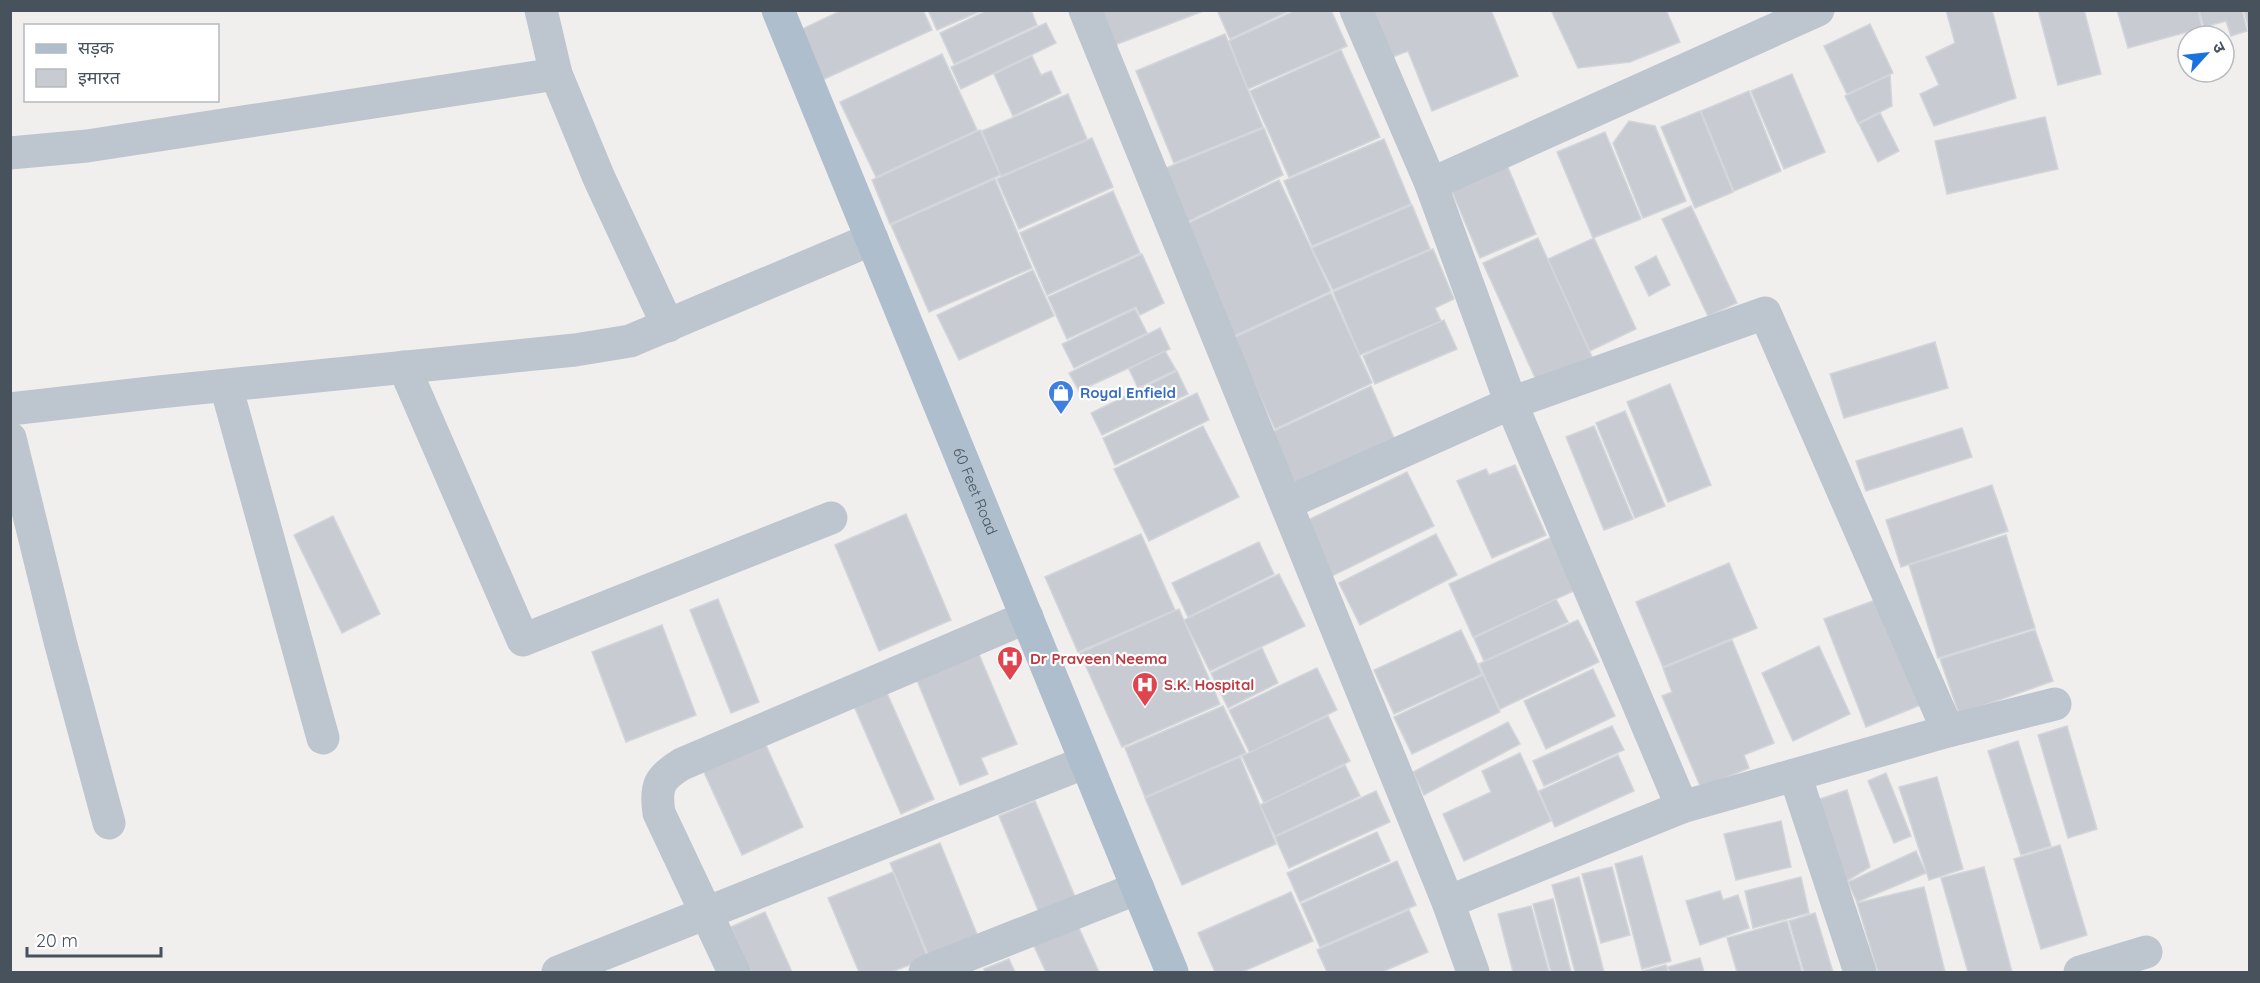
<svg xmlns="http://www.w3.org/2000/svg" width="2260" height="983" viewBox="0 0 2260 983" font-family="Quicksand,'Noto Sans Devanagari',sans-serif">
  <rect width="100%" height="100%" fill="#f1eeee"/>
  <g fill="#c8cbd1" stroke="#d2d5da" stroke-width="1.5">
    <path d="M842,10H923L932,30L820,81L798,31Z"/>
    <path d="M928,10H983L937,30Z"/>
    <path d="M988,10H1031L1037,25L954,64L940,33Z"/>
    <path d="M1101,10H1206L1115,45Z"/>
    <path d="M1217,10H1291L1230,39Z"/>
    <path d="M1296,10H1331L1347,46L1248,89L1229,41Z"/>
    <path d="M1364,10H1491L1518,76L1432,111L1408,51L1385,60Z"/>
    <path d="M1551,10H1666L1680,42L1630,62L1578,68Z"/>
    <path d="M1946,10H1992L2016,98L1934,126L1920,94L1939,85L1926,57L1955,43Z"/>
    <path d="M2038,10H2084L2101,74L2058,85Z"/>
    <path d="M2117,10H2198L2202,28L2128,48Z"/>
    <path d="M2199,10H2242L2247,31L2231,36L2226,21L2204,27Z"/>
    <path d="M2244,10H2250L2249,30Z"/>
    <path d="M1046,23L1056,43L961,89L951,67Z"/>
    <path d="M1870,24L1893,73L1847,94L1824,46Z"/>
    <path d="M1225,34L1263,127L1174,163L1136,71Z"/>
    <path d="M1341,50L1380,137L1289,177L1250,91Z"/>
    <path d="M942,54L977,130L876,177L840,102Z"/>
    <path d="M1032,56L1041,75L1051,71L1061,93L1013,116L994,74Z"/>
    <path d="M1792,74L1825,152L1784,169L1751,91Z"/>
    <path d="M1890,75L1892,106L1858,123L1845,96Z"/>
    <path d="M1749,91L1781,171L1734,191L1701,111Z"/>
    <path d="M1068,94L1087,139L1001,176L982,131Z"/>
    <path d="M1700,111L1733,192L1695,208L1661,127Z"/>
    <path d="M1880,113L1899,151L1878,162L1859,124Z"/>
    <path d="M2045,117L2058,169L1947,194L1935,141Z"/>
    <path d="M1629,121L1655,126L1686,201L1643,218L1613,143Z"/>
    <path d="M1264,128L1283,175L1179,226L1166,168Z"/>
    <path d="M980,130L1000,175L890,224L872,180Z"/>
    <path d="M1605,132L1641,219L1593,238L1557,152Z"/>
    <path d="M1092,138L1113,187L1019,229L997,179Z"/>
    <path d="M1384,139L1411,204L1312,246L1284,181Z"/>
    <path d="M1507,165L1536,234L1480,258L1451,189Z"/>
    <path d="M995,179L1032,268L929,312L891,225Z"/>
    <path d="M1279,180L1331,291L1232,337L1180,227Z"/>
    <path d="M1113,191L1140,253L1047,295L1020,233Z"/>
    <path d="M1412,205L1430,249L1333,290L1312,248Z"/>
    <path d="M1691,206L1737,303L1708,316L1662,219Z"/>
    <path d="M1538,238L1592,357L1537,382L1483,263Z"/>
    <path d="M1594,238L1636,329L1590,351L1548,259Z"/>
    <path d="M1433,249L1454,299L1435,308L1441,321L1360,355L1333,292Z"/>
    <path d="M1142,254L1164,303L1140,315L1136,307L1067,339L1048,297Z"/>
    <path d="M1656,256L1670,285L1649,296L1635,267Z"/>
    <path d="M1033,270L1054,316L959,360L937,315Z"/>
    <path d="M1331,293L1372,383L1275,429L1233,338Z"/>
    <path d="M1135,309L1147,333L1074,368L1062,344Z"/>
    <path d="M1444,320L1457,349L1375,384L1363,356Z"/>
    <path d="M1160,328L1170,349L1079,391L1069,373Z"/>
    <path d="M1935,342L1948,388L1844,418L1830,374Z"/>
    <path d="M1165,351L1176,370L1138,388L1129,369Z"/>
    <path d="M1177,371L1188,394L1102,435L1091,413Z"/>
    <path d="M1670,384L1711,485L1668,502L1627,402Z"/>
    <path d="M1371,386L1394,438L1295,484L1270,433Z"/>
    <path d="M1197,393L1209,420L1115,465L1103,438Z"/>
    <path d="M1625,411L1665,506L1635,518L1596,423Z"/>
    <path d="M1203,426L1239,497L1149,541L1114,469Z"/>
    <path d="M1594,426L1633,519L1604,530L1566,437Z"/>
    <path d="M1962,428L1972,457L1866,491L1856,461Z"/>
    <path d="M1515,465L1546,535L1492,558L1457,481L1486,469L1489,475Z"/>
    <path d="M1407,472L1434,526L1332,576L1306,521Z"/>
    <path d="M1992,485L2008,531L1901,567L1886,520Z"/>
    <path d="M906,514L951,620L879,651L835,545Z"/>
    <path d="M333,516L380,614L342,633L294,535Z"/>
    <path d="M1141,534L1175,610L1078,652L1045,577Z"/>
    <path d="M1436,534L1457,575L1360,625L1339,583Z"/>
    <path d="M2006,535L2035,628L1938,658L1909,565Z"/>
    <path d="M1552,537L1576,590L1473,637L1449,584Z"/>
    <path d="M1259,542L1274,574L1188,617L1172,583Z"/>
    <path d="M1729,563L1757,628L1663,667L1636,602Z"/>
    <path d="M1279,574L1305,626L1210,671L1184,620Z"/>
    <path d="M1881,598L1923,704L1866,727L1824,619Z"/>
    <path d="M718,599L759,702L731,713L690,610Z"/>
    <path d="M1556,599L1568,622L1484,661L1474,638Z"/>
    <path d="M1179,609L1220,704L1122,747L1080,653Z"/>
    <path d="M1578,620L1599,662L1500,709L1479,664Z"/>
    <path d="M662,625L696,715L626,742L592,652Z"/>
    <path d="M1461,630L1482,674L1394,714L1374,670Z"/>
    <path d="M2035,630L2053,681L1959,714L1940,659Z"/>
    <path d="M1732,640L1774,743L1744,755L1749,768L1701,788L1662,696L1672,692L1663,668Z"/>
    <path d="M1819,646L1850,714L1793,741L1762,673Z"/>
    <path d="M1262,648L1278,683L1228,708L1211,673Z"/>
    <path d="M978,652L1017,744L981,758L988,774L960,785L916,678Z"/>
    <path d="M1317,668L1337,710L1250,753L1229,710Z"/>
    <path d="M1593,669L1615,716L1546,749L1524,701Z"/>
    <path d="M1483,675L1500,712L1412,754L1394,717Z"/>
    <path d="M886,691L934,799L901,814L854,706Z"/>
    <path d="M1223,706L1246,753L1145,797L1125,748Z"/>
    <path d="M1328,716L1350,761L1264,803L1242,756Z"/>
    <path d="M1508,722L1520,744L1424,795L1413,772Z"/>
    <path d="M1612,726L1624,750L1544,786L1533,761Z"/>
    <path d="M2067,726L2097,829L2068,838L2038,735Z"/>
    <path d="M764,741L803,827L742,855L703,770Z"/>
    <path d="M2018,741L2051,846L2021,855L1988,751Z"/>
    <path d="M1520,753L1551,821L1464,861L1443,814L1491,792L1482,771Z"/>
    <path d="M1618,755L1634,791L1555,827L1539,791Z"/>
    <path d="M1240,757L1276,844L1182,885L1145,798Z"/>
    <path d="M1345,765L1360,796L1275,836L1260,805Z"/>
    <path d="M1886,773L1911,836L1894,843L1868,781Z"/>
    <path d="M1937,777L1963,869L1929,880L1899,787Z"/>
    <path d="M1847,790L1870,867L1842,884L1817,800Z"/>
    <path d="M1376,791L1390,822L1289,868L1275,837Z"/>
    <path d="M1035,801L1079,906L1043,922L999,816Z"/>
    <path d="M1781,821L1791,867L1736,880L1724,834Z"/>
    <path d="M1377,832L1390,861L1300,902L1287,873Z"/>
    <path d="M940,843L979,939L930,959L890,863Z"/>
    <path d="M2060,845L2087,935L2041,949L2014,859Z"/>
    <path d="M1916,851L1926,873L1857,902L1848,882Z"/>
    <path d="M1642,856L1671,961L1642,969L1615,864Z"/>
    <path d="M1397,861L1416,905L1320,947L1301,904Z"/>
    <path d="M1612,867L1630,935L1601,943L1582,874Z"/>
    <path d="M1984,867L2012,972H1968L1941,878Z"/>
    <path d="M893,872L928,958L891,972H859L828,898Z"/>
    <path d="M1579,877L1604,972H1575L1552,885Z"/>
    <path d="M1801,877L1809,913L1753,928L1745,891Z"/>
    <path d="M1924,887L1945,972H1878L1857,903Z"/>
    <path d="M1720,891L1723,900L1738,895L1749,928L1700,945L1686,901Z"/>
    <path d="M1291,892L1313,941L1242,972H1215L1198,933Z"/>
    <path d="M1553,899L1571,972H1551L1533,904Z"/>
    <path d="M1531,906L1549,972H1513L1498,914Z"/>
    <path d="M1409,910L1428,952L1382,972H1327L1317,950Z"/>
    <path d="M765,912L792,972H751L731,927Z"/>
    <path d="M1815,913L1833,972H1804L1789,921Z"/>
    <path d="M1787,921L1802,972H1737L1727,938Z"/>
    <path d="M1077,924L1099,972H1046L1033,944Z"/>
    <path d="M1700,958L1704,972H1670L1668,967Z"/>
    <path d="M1009,959L1015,972H985L984,969Z"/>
    <path d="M1666,965L1668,972H1640Z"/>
  </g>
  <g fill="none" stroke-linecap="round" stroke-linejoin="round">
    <g stroke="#bdc6ce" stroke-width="33">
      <path d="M541,10L556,74L599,178L668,326"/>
      <path d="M1085,10L1448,902L1473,972"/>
      <path d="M1356,10L1431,184L1511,403L1682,807"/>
      <path d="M10,153L87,146L556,74"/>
      <path d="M1431,184L1818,10"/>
      <path d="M404,367L523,640L831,518"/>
      <path d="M226,386L323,738"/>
      <path d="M10,409L159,392L575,350L630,341L872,239"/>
      <path d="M10,438L60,641L109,823"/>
      <path d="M1287,503L1511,403L1765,313L1948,731"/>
      <path d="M1795,775L1860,972"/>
      <path d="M1448,902L1682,807L1948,731L2055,704"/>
      <path d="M558,972L1086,762"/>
      <path d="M734,972L659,813C655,786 659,778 682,764L1027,617"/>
      <path d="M925,972L1138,888"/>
      <path d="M2080,972L2146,952"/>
    </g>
    <path stroke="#aebecd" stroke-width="33" id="s1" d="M778,10L1172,972"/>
  </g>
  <defs>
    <symbol id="shop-pin" viewBox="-11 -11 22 30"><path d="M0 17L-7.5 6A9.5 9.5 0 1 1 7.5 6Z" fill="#3f7fe0" stroke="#fff"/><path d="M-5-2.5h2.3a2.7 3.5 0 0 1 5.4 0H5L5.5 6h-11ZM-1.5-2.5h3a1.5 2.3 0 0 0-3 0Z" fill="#fff"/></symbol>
    <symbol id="hospital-pin" viewBox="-11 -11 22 30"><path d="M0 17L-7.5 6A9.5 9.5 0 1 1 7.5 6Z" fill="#e0444e" stroke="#fff"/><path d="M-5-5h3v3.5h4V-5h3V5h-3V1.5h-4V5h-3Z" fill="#fff"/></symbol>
  </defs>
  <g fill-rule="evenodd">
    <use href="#shop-pin" x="1046" y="378" width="30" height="40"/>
    <use href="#hospital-pin" x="995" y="644" width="30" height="40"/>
    <use href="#hospital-pin" x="1130" y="670" width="30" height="40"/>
  </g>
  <g text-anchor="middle" stroke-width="4.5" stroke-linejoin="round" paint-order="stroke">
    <g font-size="15" font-weight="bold" fill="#366cbe" stroke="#fff" text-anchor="start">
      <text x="1080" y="398">Royal Enfield</text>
    </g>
    <g font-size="15" fill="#47525c" stroke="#fff">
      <text dy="5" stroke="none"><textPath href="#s1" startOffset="520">60 Feet Road</textPath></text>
    </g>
    <g font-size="15" font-weight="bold" fill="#be3a42" stroke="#fff" text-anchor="start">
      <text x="1030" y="664">Dr Praveen Neema</text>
      <text x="1164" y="690">S.K. Hospital</text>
    </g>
  </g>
  <rect width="2260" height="983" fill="none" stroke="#47525c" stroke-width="24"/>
  <rect x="24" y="24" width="195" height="78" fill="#ffffff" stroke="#b5babe" stroke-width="1.5"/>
  <rect x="36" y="44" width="30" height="9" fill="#aebecd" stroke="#b5babe" stroke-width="1.5"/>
  <text x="78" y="54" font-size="18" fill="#47525c">सड़क</text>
  <rect x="36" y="69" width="30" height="18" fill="#c8cbd1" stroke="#b5babe" stroke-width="1.5"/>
  <text x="78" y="84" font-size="18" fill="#47525c">इमारत</text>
  <g transform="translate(2206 54) rotate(63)"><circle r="28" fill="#ffffff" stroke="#b5babe" stroke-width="1.5"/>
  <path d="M0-4.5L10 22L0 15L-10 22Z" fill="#1972e0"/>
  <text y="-9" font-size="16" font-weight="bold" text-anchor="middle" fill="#47525c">उ</text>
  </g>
  <path d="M27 947v9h134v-9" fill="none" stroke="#47525c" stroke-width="3"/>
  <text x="36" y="947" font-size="18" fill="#47525c" stroke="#ffffff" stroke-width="4.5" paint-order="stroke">20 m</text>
</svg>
